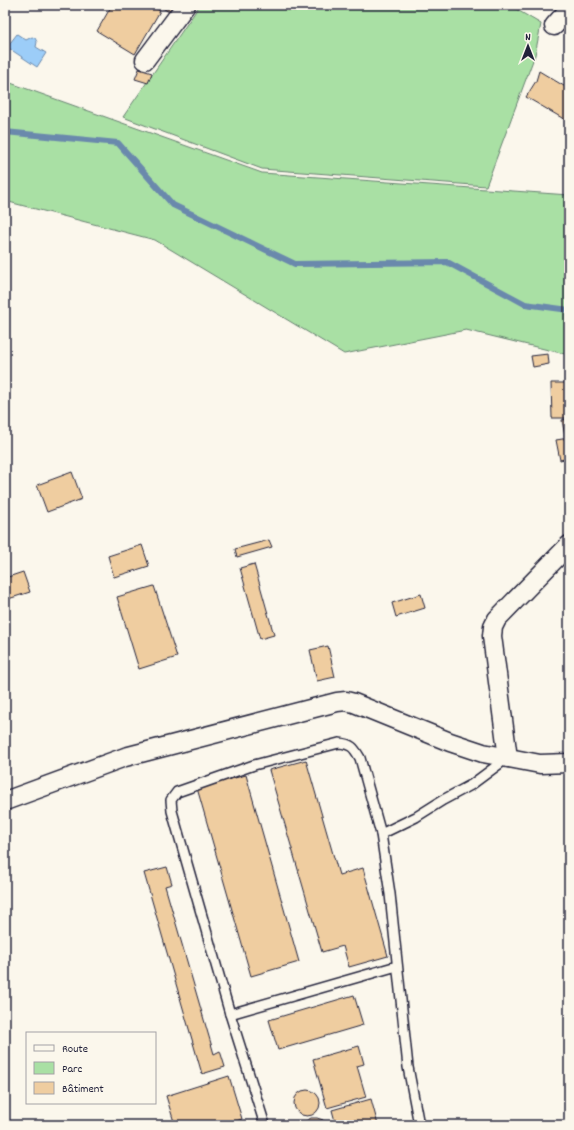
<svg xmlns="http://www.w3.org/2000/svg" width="574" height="1130" viewBox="0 0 574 1130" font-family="Dekko,sans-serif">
  <rect width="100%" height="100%" fill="#fbf7ec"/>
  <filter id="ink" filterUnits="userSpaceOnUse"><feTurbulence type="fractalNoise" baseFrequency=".025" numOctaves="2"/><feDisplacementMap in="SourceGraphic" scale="8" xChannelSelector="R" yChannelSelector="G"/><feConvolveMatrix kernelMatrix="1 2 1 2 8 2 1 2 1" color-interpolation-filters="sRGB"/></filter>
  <g filter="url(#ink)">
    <g fill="#a9e0a4" stroke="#668170">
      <path d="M200,5H286L294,11L318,5H509L541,24L535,55L486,186L262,169L123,117Z"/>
      <path d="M5,81L262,173L569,195V355L466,330L344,354L155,240L5,201Z"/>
    </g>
    <path fill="#9ccdf8" stroke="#6b89ac" d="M17,34L26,40L32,37L35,38L37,42L36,47L46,53L37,67L7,47Z"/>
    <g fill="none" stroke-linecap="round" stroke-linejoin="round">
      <path stroke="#6b89ac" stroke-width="6" d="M5,132L118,143L173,205L295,264L447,262L525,304L569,310"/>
    </g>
    <g fill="#efcda0" stroke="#22223b">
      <path d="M112,5H150L160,11L135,54L97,31Z"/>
      <path d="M158,5H173L169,12Z"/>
      <path d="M139,69L152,73L148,83L135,79Z"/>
      <path d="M539,71L569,89V122L526,97L536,81Z"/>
      <path d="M548,354L549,364L533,367L531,356Z"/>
      <path d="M551,383H569V418H552Z"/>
      <path d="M569,419V437H565L562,420Z"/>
      <path d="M569,438V458L560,460L556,440Z"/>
      <path d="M72,472L82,499L47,512L37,485Z"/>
      <path d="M269,540L272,547L237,557L235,549Z"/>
      <path d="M142,545L149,566L114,577L108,556Z"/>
      <path d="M254,564L274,635L260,639L240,568Z"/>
      <path d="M23,572L30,592L5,600V578Z"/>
      <path d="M154,586L177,657L139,669L117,597Z"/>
      <path d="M421,594L425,608L396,617L392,603Z"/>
      <path d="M328,646L335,677L317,681L310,650Z"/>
      <path d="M306,760L339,875L363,868L388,956L349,967L343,946L322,952L269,770Z"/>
      <path d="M246,775L299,962L251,976L197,788Z"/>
      <path d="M167,867L172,884L165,886L214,1054L220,1051L225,1067L202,1074L144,873Z"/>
      <path d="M354,995L363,1025L278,1050L269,1020Z"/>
      <path d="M359,1046L364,1064L357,1066L366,1097L327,1108L313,1059Z"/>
      <path d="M229,1076L242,1119L224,1125H175L166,1096Z"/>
      <circle cx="307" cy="1103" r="13"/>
      <path d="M371,1099L378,1125H336L332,1110Z"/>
      <path d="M311,1118H317L323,1120L327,1125H303L306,1121Z"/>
    </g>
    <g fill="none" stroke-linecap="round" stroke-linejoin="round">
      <defs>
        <g id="service">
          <path d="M230,1014L397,966"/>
          <path d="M265,1125L230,1014L172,811L171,800L177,792L254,765L339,743C352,744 354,748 360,758L381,834"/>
          <path d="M419,1125L408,1067L390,894L381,834L416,817L443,800L471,785L506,759"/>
        </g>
        <g id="minor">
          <path d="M554,26L569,9"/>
          <path d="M145,60L186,5"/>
          <path d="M508,758L492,636L493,627L497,619L569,545"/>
          <path d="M5,801L125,757L337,702L346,701L354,703L450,742L483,753L540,764L569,763"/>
        </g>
      </defs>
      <use href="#service" stroke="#22223b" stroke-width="12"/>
      <use href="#minor" stroke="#22223b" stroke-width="21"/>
      <use href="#service" stroke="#fbf7ec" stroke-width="9"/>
      <use href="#minor" stroke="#fbf7ec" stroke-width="18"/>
    </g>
  </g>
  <rect width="574" height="1130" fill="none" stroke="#fbf7ec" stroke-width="20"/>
  <rect x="10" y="10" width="554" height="1110" fill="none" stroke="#22223b" stroke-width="1.5" filter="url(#ink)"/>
  <rect x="26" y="1032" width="130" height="72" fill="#fbf7ec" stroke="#a4a2a5"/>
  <rect x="34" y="1045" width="20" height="6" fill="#fbf7ec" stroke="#a4a2a5"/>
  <text x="62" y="1052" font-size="12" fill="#22223b">Route</text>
  <rect x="34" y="1062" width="20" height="12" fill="#a9e0a4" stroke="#a4a2a5"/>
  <text x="62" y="1072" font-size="12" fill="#22223b">Parc</text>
  <rect x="34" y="1082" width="20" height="12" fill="#efcda0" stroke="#a4a2a5"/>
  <text x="62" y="1092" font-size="12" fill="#22223b">Bâtiment</text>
  <g transform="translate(528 46)" stroke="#fbf7ec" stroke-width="3" paint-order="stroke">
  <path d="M0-3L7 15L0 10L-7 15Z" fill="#22223b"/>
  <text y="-6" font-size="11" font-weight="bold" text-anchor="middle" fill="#22223b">N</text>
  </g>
</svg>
